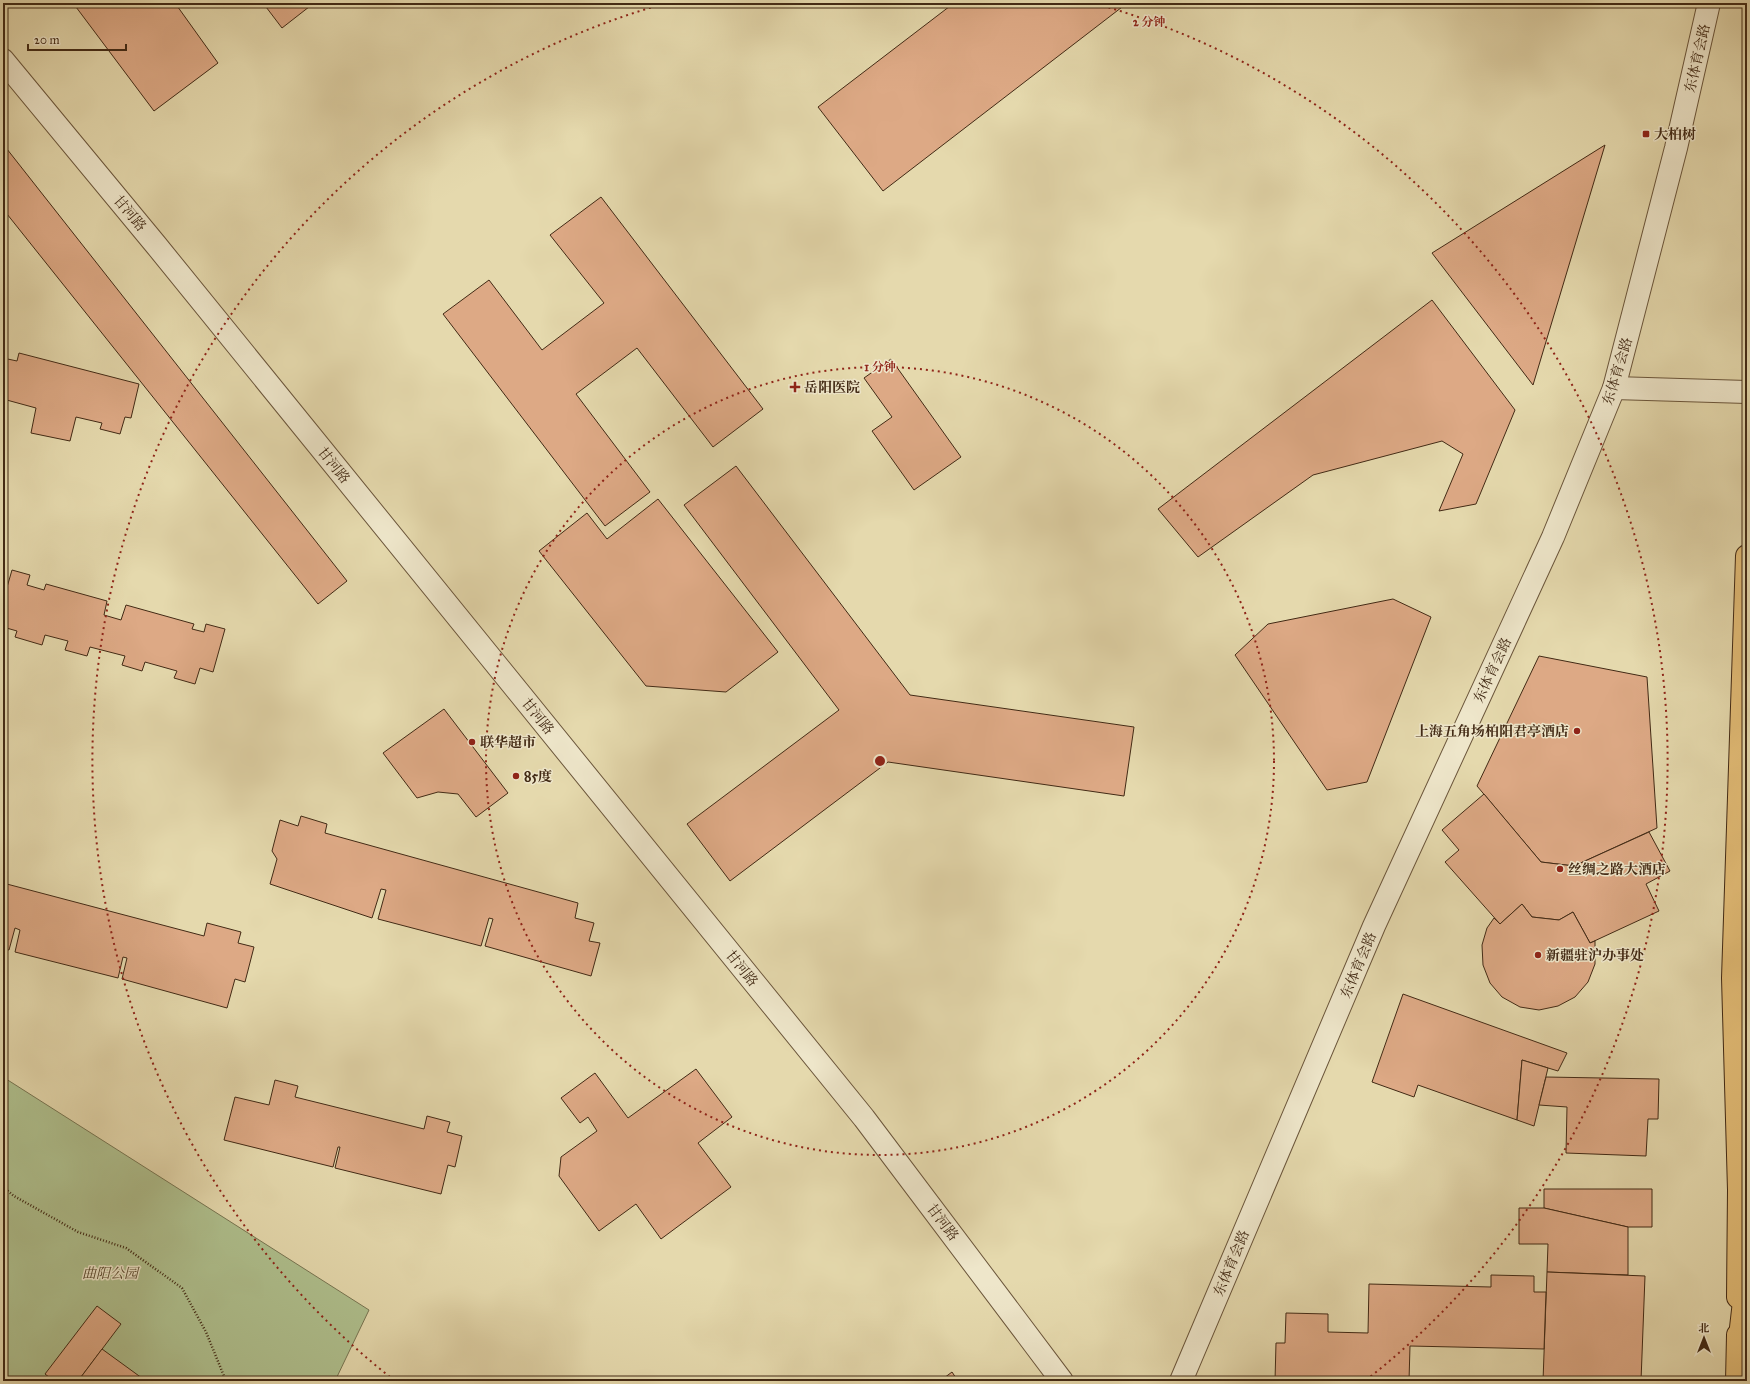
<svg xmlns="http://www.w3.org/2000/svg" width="1750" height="1384" viewBox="0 0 1750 1384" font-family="'IM FELL Great Primer','Noto Serif SC',serif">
  <rect width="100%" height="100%" fill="#e5d9ad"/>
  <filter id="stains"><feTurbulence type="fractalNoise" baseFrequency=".005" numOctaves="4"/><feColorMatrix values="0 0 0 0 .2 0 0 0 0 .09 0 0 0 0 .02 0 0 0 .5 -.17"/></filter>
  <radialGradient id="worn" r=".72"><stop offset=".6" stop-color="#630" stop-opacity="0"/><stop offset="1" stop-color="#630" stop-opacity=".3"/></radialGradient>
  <path fill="#afc08e" stroke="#787552" d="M3,1077L369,1310L335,1381H3Z"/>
  <g fill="#dda985" stroke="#422a15">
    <path d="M73,3H175L218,63L154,111Z"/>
    <path d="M263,3H314L282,28Z"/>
    <path d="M954,3L1126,4L883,191L818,107Z"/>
    <path d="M3,144L347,581L318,604L3,209Z"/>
    <path d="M1605,145L1533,385L1432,253Z"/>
    <path d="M601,197L763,409L713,447L637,348L576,394L650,492L605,526L443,314L489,280L542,350L604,303L550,235Z"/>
    <path d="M1432,300L1515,410L1476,504L1439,511L1463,454L1442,441L1313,475L1198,557L1158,509Z"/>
    <path d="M19,353L139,384L131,418L125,417L120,434L100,429L102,423L76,417L70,441L31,433L36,408L3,399V358L17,361Z"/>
    <path d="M891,359L961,457L914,490L872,431L892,417L864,378Z"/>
    <path d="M736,466L910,695L1134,727L1124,796L888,762L730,881L687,824L839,710L684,505Z"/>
    <path d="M658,499L778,652L726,692L646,686L539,551L587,513L607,539Z"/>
    <path d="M12,570L30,575L27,585L44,590L46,584L107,601L104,615L121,620L126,605L194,624L192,629L204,632L206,624L225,629L213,672L200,668L195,684L174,678L177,671L145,662L142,671L122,665L125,656L90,647L87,656L65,650L68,641L45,635L42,645L15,637L17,631L3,627V601Z"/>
    <path d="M1393,599L1431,617L1367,782L1327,790L1235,655L1268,624Z"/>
    <path d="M1539,656L1647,677L1657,828L1574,866L1541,862L1477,786Z"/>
    <path d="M444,709L508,793L476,817L458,794L438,792L417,798L383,753Z"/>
    <path d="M1484,794L1541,862L1574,866L1649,832L1670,871L1646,884L1659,911L1590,943L1573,912L1559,920L1532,917L1522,904L1500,924L1445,862L1459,850L1442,830Z"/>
    <path d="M301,816L327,824L325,833L578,903L575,918L594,923L589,941L600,943L591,976L485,946L493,919L489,918L481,946L378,919L386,890L381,889L372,918L270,884L277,859L272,851L280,820L298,826Z"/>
    <path d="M3,883L204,936L207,923L241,932L238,943L254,947L245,982L235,979L227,1008L122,979L127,958L123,957L118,978L15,952L20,930L15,928L9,950L3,949Z"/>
    <path d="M1522,904L1532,917L1559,920L1573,912L1590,943L1595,941V964L1588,982L1575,997L1558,1006L1539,1010L1520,1007L1502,997L1490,983L1483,965L1482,945L1487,928L1494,918L1500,924Z"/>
    <path d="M1403,994L1567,1053L1558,1071L1522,1060L1517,1120L1418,1085L1414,1097L1372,1082Z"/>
    <path d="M1522,1060L1548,1068L1534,1126L1517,1120Z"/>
    <path d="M696,1069L732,1117L698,1143L731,1187L661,1239L636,1204L599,1231L559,1176L561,1157L597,1131L588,1117L580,1123L561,1098L595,1073L628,1118Z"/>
    <path d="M1546,1077L1659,1079L1658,1119H1648L1646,1156L1566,1153L1567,1107L1539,1105Z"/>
    <path d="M275,1080L298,1086L295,1097L424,1129L427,1116L450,1122L447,1132L462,1136L455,1167L448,1165L441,1194L335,1168L340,1147H338L333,1167L224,1140L235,1097L269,1105Z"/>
    <path d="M1544,1189H1652V1227H1628L1544,1208Z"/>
    <path d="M1519,1208H1544L1628,1227V1275L1547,1272L1548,1244H1519Z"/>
    <path d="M1547,1272L1645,1276L1641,1381H1543Z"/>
    <path d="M1491,1275L1534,1276V1292H1546L1544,1349L1410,1346L1409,1381H1275L1276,1343H1285L1286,1313L1328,1314V1332L1368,1333L1369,1284L1491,1287Z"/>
    <path d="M97,1306L121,1324L78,1381H54L45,1374Z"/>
    <path d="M102,1349L146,1381H78Z"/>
    <path d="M952,1372L958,1381H940Z"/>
  </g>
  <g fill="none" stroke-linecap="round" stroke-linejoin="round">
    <defs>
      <g id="minor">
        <path d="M1614,388L1747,392"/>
        <path d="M1181,1381L1374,926L1553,537L1614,388L1676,148L1709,3"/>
      </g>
      <path id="tertiary" d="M3,60L156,245L864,1118L1062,1381"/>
      <g id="primary">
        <path d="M1738,1297L1739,1190L1733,978L1747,556"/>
        <path d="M1737,1381L1738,1335"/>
      </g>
      <path id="trunk" d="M1738,1354L1747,1275"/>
    </defs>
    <use href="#minor" stroke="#6b563b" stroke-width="24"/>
    <use href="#tertiary" stroke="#6b563b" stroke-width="24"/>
    <use href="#primary" stroke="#422a15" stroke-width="24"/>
    <use href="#trunk" stroke="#422a15" stroke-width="24"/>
    <path stroke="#422a15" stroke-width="2.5" stroke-dasharray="1 2" stroke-linecap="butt" d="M3,1187L14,1196L78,1232L126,1248L182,1288L206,1332L226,1381"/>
    <use href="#minor" stroke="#eee6ca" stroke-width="22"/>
    <use href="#tertiary" stroke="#eee6ca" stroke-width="22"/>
    <use href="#primary" stroke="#e2bc76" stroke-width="22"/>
    <use href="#trunk" stroke="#e2bc76" stroke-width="22"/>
  </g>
  <g fill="none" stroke="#8f2418" stroke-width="2" stroke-dasharray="2 4">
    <circle cx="880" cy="761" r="394"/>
    <path d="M390 1377A787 787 0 0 1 663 4M1097 4A787 787 0 0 1 1370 1377"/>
  </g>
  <g fill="#8f2418" stroke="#eee6ca" stroke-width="1.5">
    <rect x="1642" y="130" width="8" height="8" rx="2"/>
    <path d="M793 381h4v4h4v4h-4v4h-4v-4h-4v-4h4z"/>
    <circle cx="1577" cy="731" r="4"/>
    <circle cx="472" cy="742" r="4"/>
    <circle cx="516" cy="776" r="4"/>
    <circle cx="1560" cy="869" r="4"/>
    <circle cx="1538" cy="955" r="4"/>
  </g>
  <g text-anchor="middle" stroke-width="3" stroke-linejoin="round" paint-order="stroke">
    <g font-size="14" fill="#422a15" stroke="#eee6ca">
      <text transform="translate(1697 58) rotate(-77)" y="5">东体育会路</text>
      <text transform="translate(130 213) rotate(50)" y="5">甘河路</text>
      <text transform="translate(1617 371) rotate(-73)" y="5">东体育会路</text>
      <text transform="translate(334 465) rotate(51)" y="5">甘河路</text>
      <text transform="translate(1492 670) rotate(-65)" y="5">东体育会路</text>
      <text transform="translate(538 716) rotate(51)" y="5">甘河路</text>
      <text transform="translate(1358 965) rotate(-67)" y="5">东体育会路</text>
      <text transform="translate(742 968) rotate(51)" y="5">甘河路</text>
      <text transform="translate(943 1222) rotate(53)" y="5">甘河路</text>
      <text transform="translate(1231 1263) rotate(-67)" y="5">东体育会路</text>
    </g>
    <g font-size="14" font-weight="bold" fill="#422a15" stroke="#eee6ca" text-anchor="start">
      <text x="1654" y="139">大柏树</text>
      <text x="804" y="392">岳阳医院</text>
      <text x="1569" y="736" text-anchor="end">上海五角场柏阳君亭酒店</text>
      <text x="480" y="747">联华超市</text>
      <text x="524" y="781">85度</text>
      <text x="1568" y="874">丝绸之路大酒店</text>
      <text x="1546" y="960">新疆驻沪办事处</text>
    </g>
    <g font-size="14" font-style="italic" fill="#58482d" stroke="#eee6ca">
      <text x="110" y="1278">曲阳公园</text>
    </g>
  </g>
  <circle cx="880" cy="761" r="6" fill="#8f2418" stroke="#eee6ca" stroke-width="2"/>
  <g font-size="12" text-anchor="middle" font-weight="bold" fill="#8f2418" stroke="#eee6ca" stroke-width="3" stroke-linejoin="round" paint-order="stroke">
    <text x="1149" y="26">2 分钟</text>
    <text x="880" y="371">1 分钟</text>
  </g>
  <rect width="1750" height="1384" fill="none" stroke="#e5d9ad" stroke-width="16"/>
  <rect x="4" y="4" width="1742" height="1376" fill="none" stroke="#422a15" stroke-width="2"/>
  <rect x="8" y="8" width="1734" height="1368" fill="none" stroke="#422a15"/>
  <g transform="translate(1704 1338)" stroke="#eee6ca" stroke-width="3" paint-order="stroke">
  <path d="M0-3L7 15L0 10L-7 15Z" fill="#422a15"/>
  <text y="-6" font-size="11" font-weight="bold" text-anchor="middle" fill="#422a15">北</text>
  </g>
  <path d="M28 44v6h98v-6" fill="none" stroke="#422a15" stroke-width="2"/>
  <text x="34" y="44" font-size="12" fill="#422a15" stroke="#eee6ca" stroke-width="3" paint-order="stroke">20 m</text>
  <rect width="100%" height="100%" filter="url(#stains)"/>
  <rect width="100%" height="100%" fill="url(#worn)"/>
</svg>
